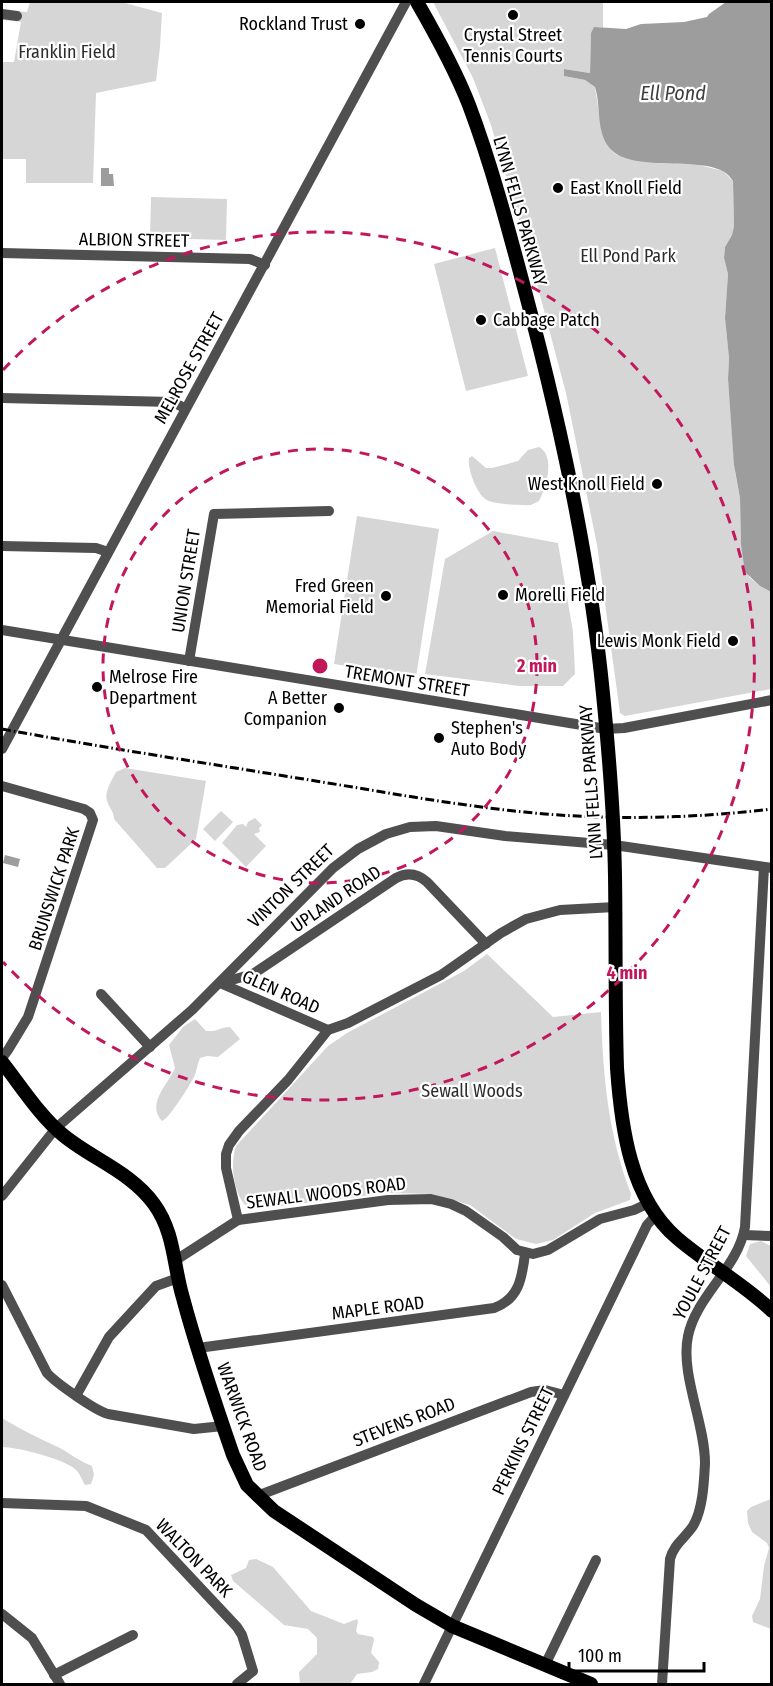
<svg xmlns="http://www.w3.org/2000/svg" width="773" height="1686" viewBox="0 0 773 1686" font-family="'Fira Sans Condensed',sans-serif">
  <rect width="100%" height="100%" fill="#fff"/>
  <g fill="#d6d6d6">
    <path d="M30,2H121L162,13L160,47L156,81L96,93L93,183H26V159H2V62H14L21,22L2,20V10L27,12Z"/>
    <path d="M433,2H603V28L599,27L591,33L590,73L565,69L564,76L585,80L595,87L602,133L612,151L617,155L660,163L695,164L723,171L733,181L734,226L732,235L725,247L724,258L728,274L725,318L729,358L728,379L735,472L740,498L741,545L749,577L760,586L771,592V689L625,716L620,713L597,545L566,393L533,269L491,125L473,78Z"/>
    <path d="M151,197L227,199L226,240L150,238Z"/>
    <path d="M495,248L528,376L466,391L434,264Z"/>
    <path d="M539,447C556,456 546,488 539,501C537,502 533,504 531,505C523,506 493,504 487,500C477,495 467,468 469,458L472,456L486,468H492L518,461L528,450Z"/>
    <path d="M357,516L439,529L416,677L334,664Z"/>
    <path d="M493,531L558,543L573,632L575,674L563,686H519L425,674L445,559Z"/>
    <path d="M125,768L206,781L196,839L165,868H157L114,819C114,811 109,808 107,801C104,792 112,780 116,772Z"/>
    <path d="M221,811L233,822L215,841L203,829Z"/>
    <path d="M255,818L262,825L259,828L260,832L254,834L266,846L246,867L222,843L237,825L243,824L246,827L248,822Z"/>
    <path d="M487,954L553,1017L601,1012C603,1077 608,1133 631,1194L630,1200L595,1213L553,1240L536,1244L516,1239L470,1205L432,1194L388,1193L263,1208L256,1209L245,1205C233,1191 230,1163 236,1146L328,1046L347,1033L464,971Z"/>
    <path d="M195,1019L206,1031C219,1032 220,1027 230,1027L240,1039L218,1057L207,1056L200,1058C197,1064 197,1071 194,1077C190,1085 169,1119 162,1121C146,1103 168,1085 175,1068L169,1045L183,1027Z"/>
    <path d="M761,1241L771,1246V1287L746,1256L750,1244Z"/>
    <path d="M2,1418C20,1429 38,1438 58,1447C69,1453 79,1461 92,1466L94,1475L91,1484L85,1485C82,1480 80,1473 75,1469C64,1459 17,1447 2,1447Z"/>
    <path d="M771,1499V1629L753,1622L752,1616L760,1599L764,1566L769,1548L767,1543L752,1532L748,1523L747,1511L751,1507Z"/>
    <path d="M256,1559L273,1567L311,1611L344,1624L357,1619L358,1622L356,1631L358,1634L373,1637L374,1640L371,1653L379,1662L378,1669L372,1672L357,1674L350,1684H300L299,1672L317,1654V1638L308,1629L284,1625L233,1581L231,1575L246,1568L249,1560Z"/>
  </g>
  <g fill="#9d9d9d">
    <path d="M726,2H771V592L760,586L745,572L741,545L740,498L734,465L728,379L729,358L725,318L728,274L724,258L725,247L732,235L734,226L733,181C716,149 630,178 608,146C596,129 601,106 595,87L585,80L564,76V69L590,73L591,33L594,27L626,29L641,24L684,22L707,17L709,14Z"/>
    <path d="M101,168H109V174H113L114,186H101Z"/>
    <path d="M5,855L20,859L18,867L3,863Z"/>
  </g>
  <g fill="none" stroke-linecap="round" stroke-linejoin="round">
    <g stroke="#4f4f4f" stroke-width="10">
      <path d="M2,14L17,16"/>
      <path d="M2,253L250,259L265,265"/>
      <path d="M2,398L172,402L185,408"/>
      <path d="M2,546L96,548L108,552"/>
      <path d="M2,630L606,729L624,728L772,700"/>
      <path d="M189,661L214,514L329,511"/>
      <path d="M2,749L406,2"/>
      <path d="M2,786L84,809L90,813L93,820L28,1017L8,1050L2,1058"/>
      <path d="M615,907L560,910L526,919L501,933L441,975L348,1023L328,1030L288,1080L239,1131L229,1145L226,1154V1168L238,1220L388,1200L431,1199L451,1204L466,1211L503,1237L517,1250L533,1254L548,1250L600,1219L634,1210L649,1203"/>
      <path d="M220,983L328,1030"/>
      <path d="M221,983L253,974L396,878C407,872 417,873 427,882L486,944"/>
      <path d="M101,994L150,1047"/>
      <path d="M2,1196L56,1128L192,1010L333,868L358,849L386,834L410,827L436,826L505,836L614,845L772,868"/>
      <path d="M744,1235L772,1236"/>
      <path d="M176,1260L238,1220"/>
      <path d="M2,1285L47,1373C56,1383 96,1411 108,1414L194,1429L223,1426"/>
      <path d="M198,1348L494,1308C519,1299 522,1278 525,1254"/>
      <path d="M77,1394L109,1337L156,1286L178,1278"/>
      <path d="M257,1496L531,1392L545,1390L564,1395"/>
      <path d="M2,1503L86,1506L146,1530L237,1627L242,1635L253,1671L237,1684"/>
      <path d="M2,1614L32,1638L60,1684"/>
      <path d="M545,1665L596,1560"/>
      <path d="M54,1675L133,1635"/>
      <path d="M424,1684L630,1260L647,1225L656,1215"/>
      <path d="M662,1684L670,1559C674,1544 685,1538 693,1526C703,1509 704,1482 705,1463C705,1423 680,1374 688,1336C696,1296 738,1268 745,1227L764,867"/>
    </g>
    <g stroke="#000" stroke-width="14">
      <path d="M417,2C436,35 455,69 469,105C492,166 509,231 526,295C561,426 590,559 603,694C609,754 614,815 615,876C616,940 615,1004 617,1068C621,1126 630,1198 677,1238C707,1264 743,1283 772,1311"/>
      <path d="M2,1062C21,1086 39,1115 63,1135C92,1159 131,1172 154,1204C175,1233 173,1265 183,1298C197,1351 215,1403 233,1455L247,1485L274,1511L416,1605L452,1626L591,1684"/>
    </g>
    <path stroke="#000" stroke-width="3" stroke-dasharray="9 3 1.5 3" stroke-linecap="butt" d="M2,729C100,747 199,762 297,778C380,791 462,807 545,814C620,820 697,818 772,809"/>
  </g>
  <g fill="none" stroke="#c2185b" stroke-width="3" stroke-dasharray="10 8">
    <circle cx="320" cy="666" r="217"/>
    <path d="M3 370A434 434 0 1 1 3 962"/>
  </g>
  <g fill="#000" stroke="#fff" stroke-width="2">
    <circle cx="513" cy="15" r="6"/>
    <circle cx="360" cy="24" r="6"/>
    <circle cx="558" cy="188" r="6"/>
    <circle cx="481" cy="320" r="6"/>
    <circle cx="657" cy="484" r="6"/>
    <circle cx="503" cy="595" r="6"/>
    <circle cx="386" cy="596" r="6"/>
    <circle cx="733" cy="641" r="6"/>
    <circle cx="97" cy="687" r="6"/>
    <circle cx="339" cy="708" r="6"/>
    <circle cx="439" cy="738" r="6"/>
  </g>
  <g text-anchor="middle" stroke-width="4.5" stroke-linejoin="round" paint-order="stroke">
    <g font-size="18" fill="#000" stroke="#fff" text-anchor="end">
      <text x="348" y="30">Rockland Trust</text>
      <text x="513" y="41" text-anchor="middle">Crystal Street<tspan x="513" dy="21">Tennis Courts</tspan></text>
      <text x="570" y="194" text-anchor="start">East Knoll Field</text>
      <text x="493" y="326" text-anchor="start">Cabbage Patch</text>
      <text x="645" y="490">West Knoll Field</text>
      <text x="374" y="592">Fred Green<tspan x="374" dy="21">Memorial Field</tspan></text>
      <text x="515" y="601" text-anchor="start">Morelli Field</text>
      <text x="721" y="647">Lewis Monk Field</text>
      <text x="109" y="683" text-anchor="start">Melrose Fire<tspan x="109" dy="21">Department</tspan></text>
      <text x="327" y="704">A Better<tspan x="327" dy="21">Companion</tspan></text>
      <text x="451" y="734" text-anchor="start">Stephen's<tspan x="451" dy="21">Auto Body</tspan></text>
    </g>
    <g font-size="18" fill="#2d2d2d" stroke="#fff">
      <text x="67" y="58">Franklin Field</text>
      <text x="628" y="262">Ell Pond Park</text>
      <text x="472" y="1097">Sewall Woods</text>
    </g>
    <g font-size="18" fill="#000" stroke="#fff">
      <text transform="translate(520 211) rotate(74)" y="6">LYNN FELLS PARKWAY</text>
      <text transform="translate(134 240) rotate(1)" y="6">ALBION STREET</text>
      <text transform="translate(189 368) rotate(-61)" y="6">MELROSE STREET</text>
      <text transform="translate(186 581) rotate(-81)" y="6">UNION STREET</text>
      <text transform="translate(407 681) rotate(9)" y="6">TREMONT STREET</text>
      <text transform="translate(591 782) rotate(-94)" y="6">LYNN FELLS PARKWAY</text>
      <text transform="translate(291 886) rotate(-44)" y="6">VINTON STREET</text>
      <text transform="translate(54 889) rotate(-72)" y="6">BRUNSWICK PARK</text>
      <text transform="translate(336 899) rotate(-34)" y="6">UPLAND ROAD</text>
      <text transform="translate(281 992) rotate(24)" y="6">GLEN ROAD</text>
      <text transform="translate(326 1193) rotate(-7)" y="6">SEWALL WOODS ROAD</text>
      <text transform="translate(702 1273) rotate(-62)" y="6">YOULE STREET</text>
      <text transform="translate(378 1308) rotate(-7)" y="6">MAPLE ROAD</text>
      <text transform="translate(242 1417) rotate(70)" y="6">WARWICK ROAD</text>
      <text transform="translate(404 1422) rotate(-21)" y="6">STEVENS ROAD</text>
      <text transform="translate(523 1441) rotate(-64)" y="6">PERKINS STREET</text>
      <text transform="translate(194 1558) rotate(46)" y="6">WALTON PARK</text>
    </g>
    <g font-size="20" font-style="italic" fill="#3e3e3e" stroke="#fff">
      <text x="673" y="100">Ell Pond</text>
    </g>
  </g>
  <circle cx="320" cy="666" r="9" fill="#c2185b" stroke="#fff" stroke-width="3"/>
  <g font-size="18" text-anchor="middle" font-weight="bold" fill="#c2185b" stroke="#fff" stroke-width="4.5" stroke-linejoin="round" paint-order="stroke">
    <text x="537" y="672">2 min</text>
    <text x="627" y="979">4 min</text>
  </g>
  <rect width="773" height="1686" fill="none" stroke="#000000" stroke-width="6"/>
  <path d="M569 1662v9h135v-9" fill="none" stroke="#000000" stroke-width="3"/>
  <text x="578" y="1662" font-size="18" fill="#000000" stroke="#ffffff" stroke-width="4.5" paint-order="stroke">100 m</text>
</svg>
